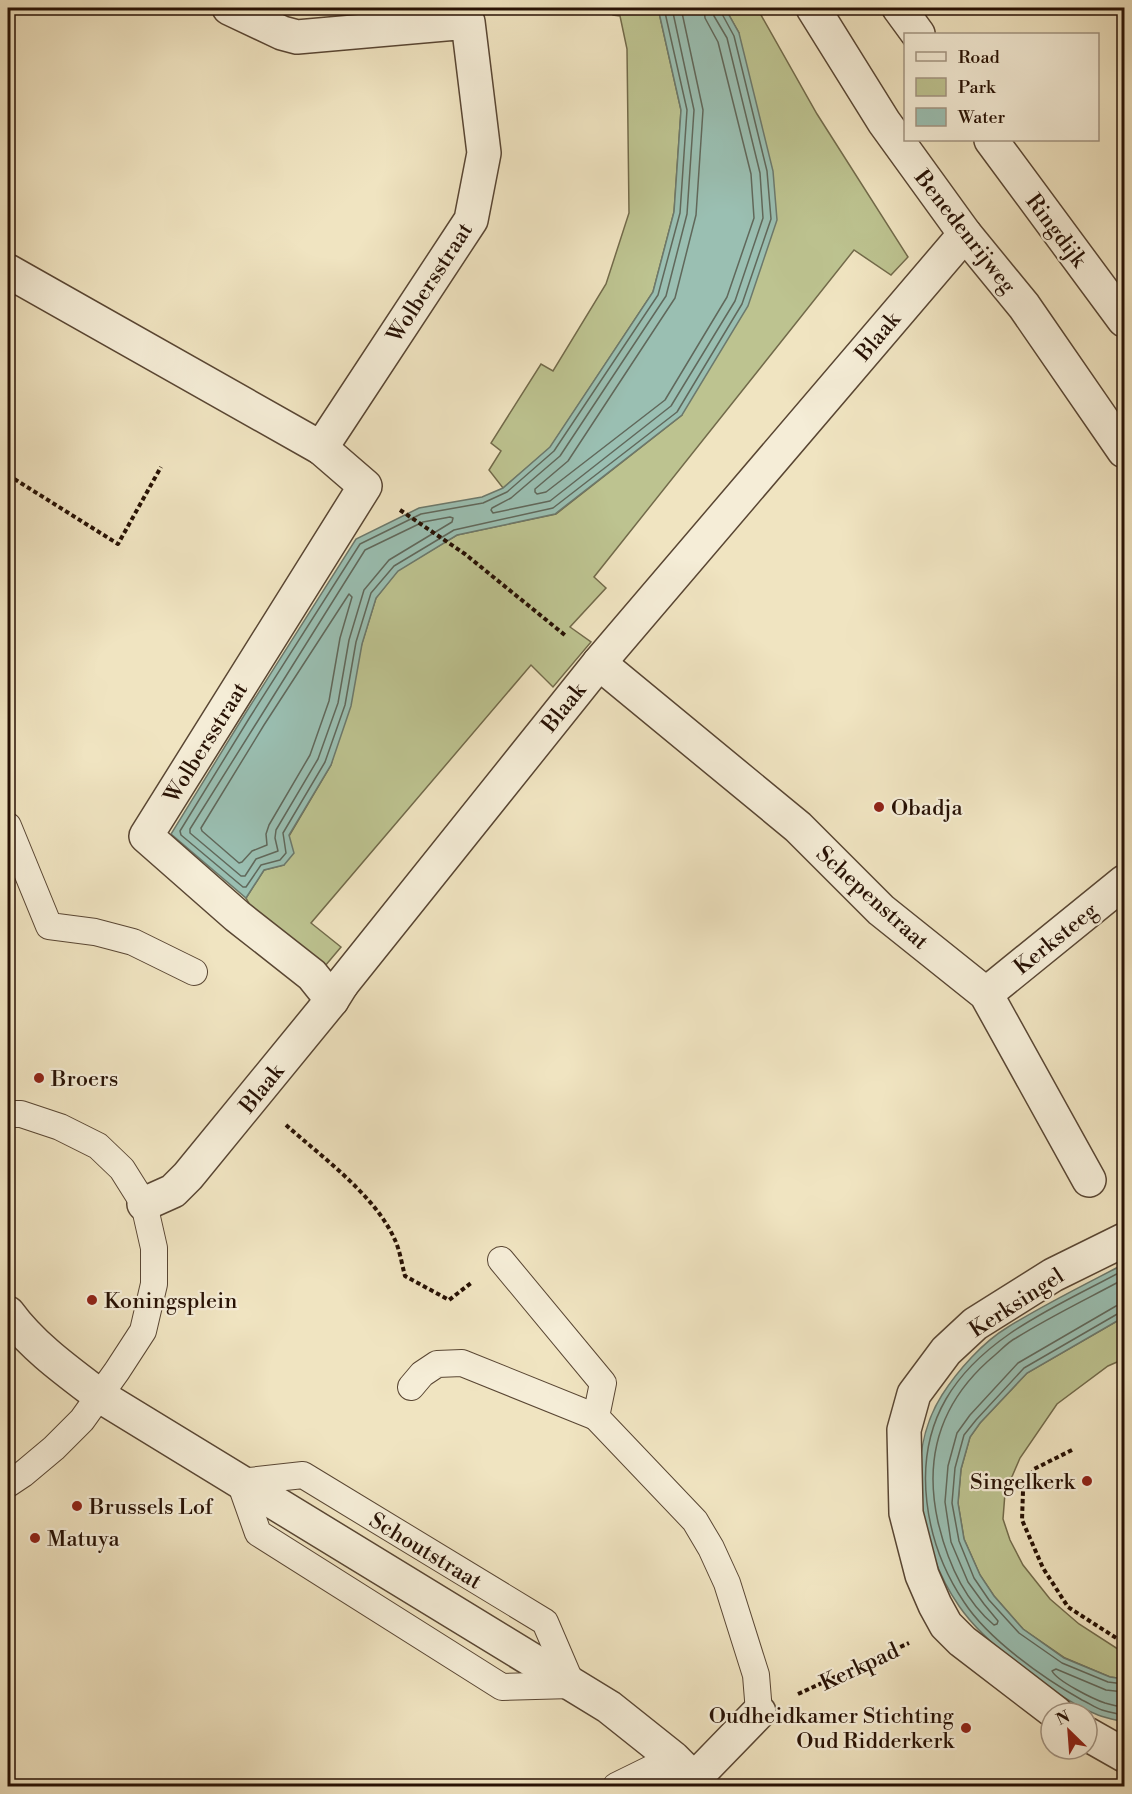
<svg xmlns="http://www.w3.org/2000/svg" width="1132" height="1794" viewBox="0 0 1132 1794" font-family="'Libre Bodoni',serif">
  <rect width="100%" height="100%" fill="#f0e4c1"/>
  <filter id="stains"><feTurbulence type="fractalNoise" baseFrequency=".00333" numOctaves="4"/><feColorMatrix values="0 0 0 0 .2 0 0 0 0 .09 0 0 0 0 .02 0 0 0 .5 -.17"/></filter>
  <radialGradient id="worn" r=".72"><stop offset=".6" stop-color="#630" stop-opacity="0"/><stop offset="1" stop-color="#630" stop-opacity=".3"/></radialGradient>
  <g fill="#bdc390" stroke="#726a4a" stroke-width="1.5">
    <path d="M612,8H658L681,110L674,212L653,292L550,448L503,488L489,470L501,451L491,443L541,364L553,371L606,284L629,213L627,49L620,16L613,15Z"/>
    <path d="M725,8H757L817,114L908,257L891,275L854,250L594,577L606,588L570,627L591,642L553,687L531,665L311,923L341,947L325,966L251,907L246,898L264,870L284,865L289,836L331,765L362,643L376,598L398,570L457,535L556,514L682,415L739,33Z"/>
    <path d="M1124,1317V1359L1108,1366L1057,1404L1020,1458L1005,1493L1003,1519L1010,1540L1023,1565L1050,1599L1079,1624L1124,1653V1679L1110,1677L1065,1658L1023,1629L994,1596L980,1575L964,1539L958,1503L961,1469L970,1437L980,1423L1027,1373Z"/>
  </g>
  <g fill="#9abfb2" stroke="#6c796c" stroke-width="1.5">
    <path d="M658,8H725L739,33L773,171L777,220L748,306L682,415L555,514L457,535L398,571L376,598L362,644L351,706L331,765L289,835L294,853L284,865L264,870L246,898L171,834L245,714L356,539L419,508L482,497L503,488L550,447L653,292L674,212L681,110Z"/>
    <path d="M1124,1264V1317L1027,1373L980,1423L970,1437L961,1469L958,1503L964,1539L980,1575L994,1596L1023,1629L1064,1658L1110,1677L1124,1679V1722C1116,1720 1106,1718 1098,1715C1056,1698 985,1644 959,1606C919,1549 903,1456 942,1395C958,1370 983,1342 1008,1327C1045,1304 1086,1284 1124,1264Z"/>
  </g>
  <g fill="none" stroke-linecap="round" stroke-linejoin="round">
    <g stroke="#60685b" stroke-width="1.5">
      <path d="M664,8L687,110L680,213L658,295L554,451L507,492L483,503L421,514L360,544L250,717L180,831L181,835L243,887H246L261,865L280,860L286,853L283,833L325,762L345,705L356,642L371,593L394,566L454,530L553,508L677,412L742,304L771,219L767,171L734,36L721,12L720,8"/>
      <path d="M672,8L694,110L687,214L666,296L560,456L511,498L492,508L491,510L493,513L550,501L671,406L735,301L763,218L760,173L727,38L714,16L713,8"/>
      <path d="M681,8L703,110L696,215L675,298L568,461L535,489V492L537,494L546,492L665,400L727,297L754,218L751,174L718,42L705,18L704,8"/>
      <path d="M450,517L453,518L452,522L389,560L364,590L349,640L338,703L318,759L276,830L275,838L278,851L256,859L245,876H241L190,833V829L365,550L423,522Z"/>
      <path d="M349,594L352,597L340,638L329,701L310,755L269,825L266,834L267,845L252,851L242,862L239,863L202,831L201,828L264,725Z"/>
      <path d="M1124,1270C1062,1304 983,1335 946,1399C910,1461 925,1544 964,1602C988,1639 1043,1678 1082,1700C1089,1703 1095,1708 1102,1710C1109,1712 1117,1714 1124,1715"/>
      <path d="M1124,1279C1089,1298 1051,1316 1016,1338C1008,1342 1002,1349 995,1355C942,1399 923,1455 938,1522C947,1560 964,1600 994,1625L997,1624L998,1621L984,1604L968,1582L951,1542L945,1502L948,1466L957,1433L970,1415L1018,1363L1116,1306L1124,1304"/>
      <path d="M1124,1312L1119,1313L1024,1368L976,1420L964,1435L955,1468L952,1503L959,1541L974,1578L989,1600L1019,1633L1062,1663L1108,1682L1124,1684"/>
      <path d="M1124,1692L1106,1690L1056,1669L1052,1671C1057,1681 1093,1699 1105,1703C1112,1705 1118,1706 1124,1708"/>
    </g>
    <defs>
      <g id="service">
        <path d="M8,826L49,926L95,932L133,942L194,972"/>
        <path d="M8,1114H21L60,1127L98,1146L122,1169L144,1204L154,1248V1284L143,1331L117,1371L82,1420L54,1448L23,1474L8,1484"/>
        <path d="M501,1260L603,1383L596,1417L695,1521L711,1548L727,1583L756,1675L759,1712"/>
        <path d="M411,1387L422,1374L437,1364L462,1363L596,1417"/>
        <path d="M303,1475L545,1622L572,1685L502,1687L258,1533L240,1482Z"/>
        <path d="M616,1786L673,1758"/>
        <path d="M662,1786L673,1758"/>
      </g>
      <g id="pedestrian">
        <path d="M321,448L365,486L146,836L237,916L312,975L332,1000"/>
        <path d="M144,1204L173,1191L188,1176L332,1000L342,984"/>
      </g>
      <g id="minor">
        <path d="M813,8L884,122L965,234L1024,306L1124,451"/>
        <path d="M899,8L918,34"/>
        <path d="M991,140L1124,320"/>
        <path d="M8,271L321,448L471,220L484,153L468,22L297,37L282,33L229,8"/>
        <path d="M599,663L798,827L881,910L986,994L1089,1180"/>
        <path d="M342,984L599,663L965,234"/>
        <path d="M986,994L1124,882"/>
        <path d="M1056,1713L962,1641L946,1625L935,1605L922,1575L906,1513L904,1430L914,1394L946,1351L975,1324L1053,1275L1124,1240"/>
        <path d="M1087,1734L1124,1755"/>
        <path d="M694,1779L759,1712"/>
      </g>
      <path id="tertiary" d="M8,1313C32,1346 67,1371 100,1396L609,1707L673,1758L701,1786"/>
    </defs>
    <use href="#service" stroke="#594633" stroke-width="28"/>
    <use href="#pedestrian" stroke="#594633" stroke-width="36"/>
    <use href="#minor" stroke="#594633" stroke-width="36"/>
    <use href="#tertiary" stroke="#594633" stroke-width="36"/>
    <g stroke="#271104" stroke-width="4" stroke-dasharray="4.5 3" stroke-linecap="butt">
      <path d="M8,475L118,544L161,467"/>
      <path d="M400,510L465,554L566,636"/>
      <path d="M286,1125C323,1158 375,1195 395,1240C400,1251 402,1265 405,1276L449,1300L471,1283"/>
      <path d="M1072,1450L1034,1469L1023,1491L1022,1520L1043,1568L1068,1607L1124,1643"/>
      <path d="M798,1694L909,1643"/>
    </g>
    <use href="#service" stroke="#f5edd7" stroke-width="26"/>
    <use href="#pedestrian" stroke="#f5edd7" stroke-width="33"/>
    <use href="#minor" stroke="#f5edd7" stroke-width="33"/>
    <use href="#tertiary" stroke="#f5edd7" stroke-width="33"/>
  </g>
  <g fill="#8f2418" stroke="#f5edd7" stroke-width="2">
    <circle cx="879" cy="807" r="6"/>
    <circle cx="39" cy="1078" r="6"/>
    <circle cx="92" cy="1300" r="6"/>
    <circle cx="1087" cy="1481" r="6"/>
    <circle cx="77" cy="1506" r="6"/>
    <circle cx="35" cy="1538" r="6"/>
    <circle cx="966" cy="1728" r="6"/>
  </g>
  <g text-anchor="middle" stroke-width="4.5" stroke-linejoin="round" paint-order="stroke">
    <g font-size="22" fill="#271104" stroke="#f5edd7">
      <text transform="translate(1057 230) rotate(53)" y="8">Ringdijk</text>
      <text transform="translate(966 231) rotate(52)" y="8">Benedenrijweg</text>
      <text transform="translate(429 282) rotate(-57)" y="8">Wolbersstraat</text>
      <text transform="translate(877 336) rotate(-50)" y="8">Blaak</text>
      <text transform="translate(563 707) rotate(-51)" y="8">Blaak</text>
      <text transform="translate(205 742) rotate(-58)" y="8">Wolbersstraat</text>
      <text transform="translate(873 897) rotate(42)" y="8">Schepenstraat</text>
      <text transform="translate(1055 938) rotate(-39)" y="8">Kerksteeg</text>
      <text transform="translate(261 1088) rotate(-51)" y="8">Blaak</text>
      <text transform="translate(1016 1302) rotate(-33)" y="8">Kerksingel</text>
      <text transform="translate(426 1550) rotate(31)" y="8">Schoutstraat</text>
      <text transform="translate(859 1666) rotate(-25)" y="8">Kerkpad</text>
    </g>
    <g font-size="22" fill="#271104" stroke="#f5edd7" text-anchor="start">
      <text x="891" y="815">Obadja</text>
      <text x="51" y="1086">Broers</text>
      <text x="104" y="1308">Koningsplein</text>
      <text x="1075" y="1489" text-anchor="end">Singelkerk</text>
      <text x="89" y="1514">Brussels Lof</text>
      <text x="47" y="1546">Matuya</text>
      <text x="954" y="1723" text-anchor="end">Oudheidkamer Stichting<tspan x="954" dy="25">Oud Ridderkerk</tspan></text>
    </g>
  </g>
  <rect width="1132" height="1794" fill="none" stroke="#f0e4c1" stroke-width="30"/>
  <rect x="9" y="9" width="1114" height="1776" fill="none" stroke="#271104" stroke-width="3"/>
  <rect x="15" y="15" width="1102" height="1764" fill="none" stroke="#271104" stroke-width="1.5"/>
  <rect x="904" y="33" width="195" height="108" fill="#f5edd7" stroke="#a39583" stroke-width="1.5"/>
  <rect x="916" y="52" width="30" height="9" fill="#f5edd7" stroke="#a39583" stroke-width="1.5"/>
  <text x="958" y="63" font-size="18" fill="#271104">Road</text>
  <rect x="916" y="78" width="30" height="18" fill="#bdc390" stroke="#a39583" stroke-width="1.5"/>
  <text x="958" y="93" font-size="18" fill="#271104">Park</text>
  <rect x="916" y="108" width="30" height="18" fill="#9abfb2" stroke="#a39583" stroke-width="1.5"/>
  <text x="958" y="123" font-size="18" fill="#271104">Water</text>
  <g transform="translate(1069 1731) rotate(335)"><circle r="28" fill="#f5edd7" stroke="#a39583" stroke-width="1.5"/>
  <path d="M0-4.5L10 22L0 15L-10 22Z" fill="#8f2418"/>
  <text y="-9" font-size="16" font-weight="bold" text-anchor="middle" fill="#271104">N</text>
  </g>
  <rect width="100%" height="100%" filter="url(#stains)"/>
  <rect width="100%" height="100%" fill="url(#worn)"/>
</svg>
